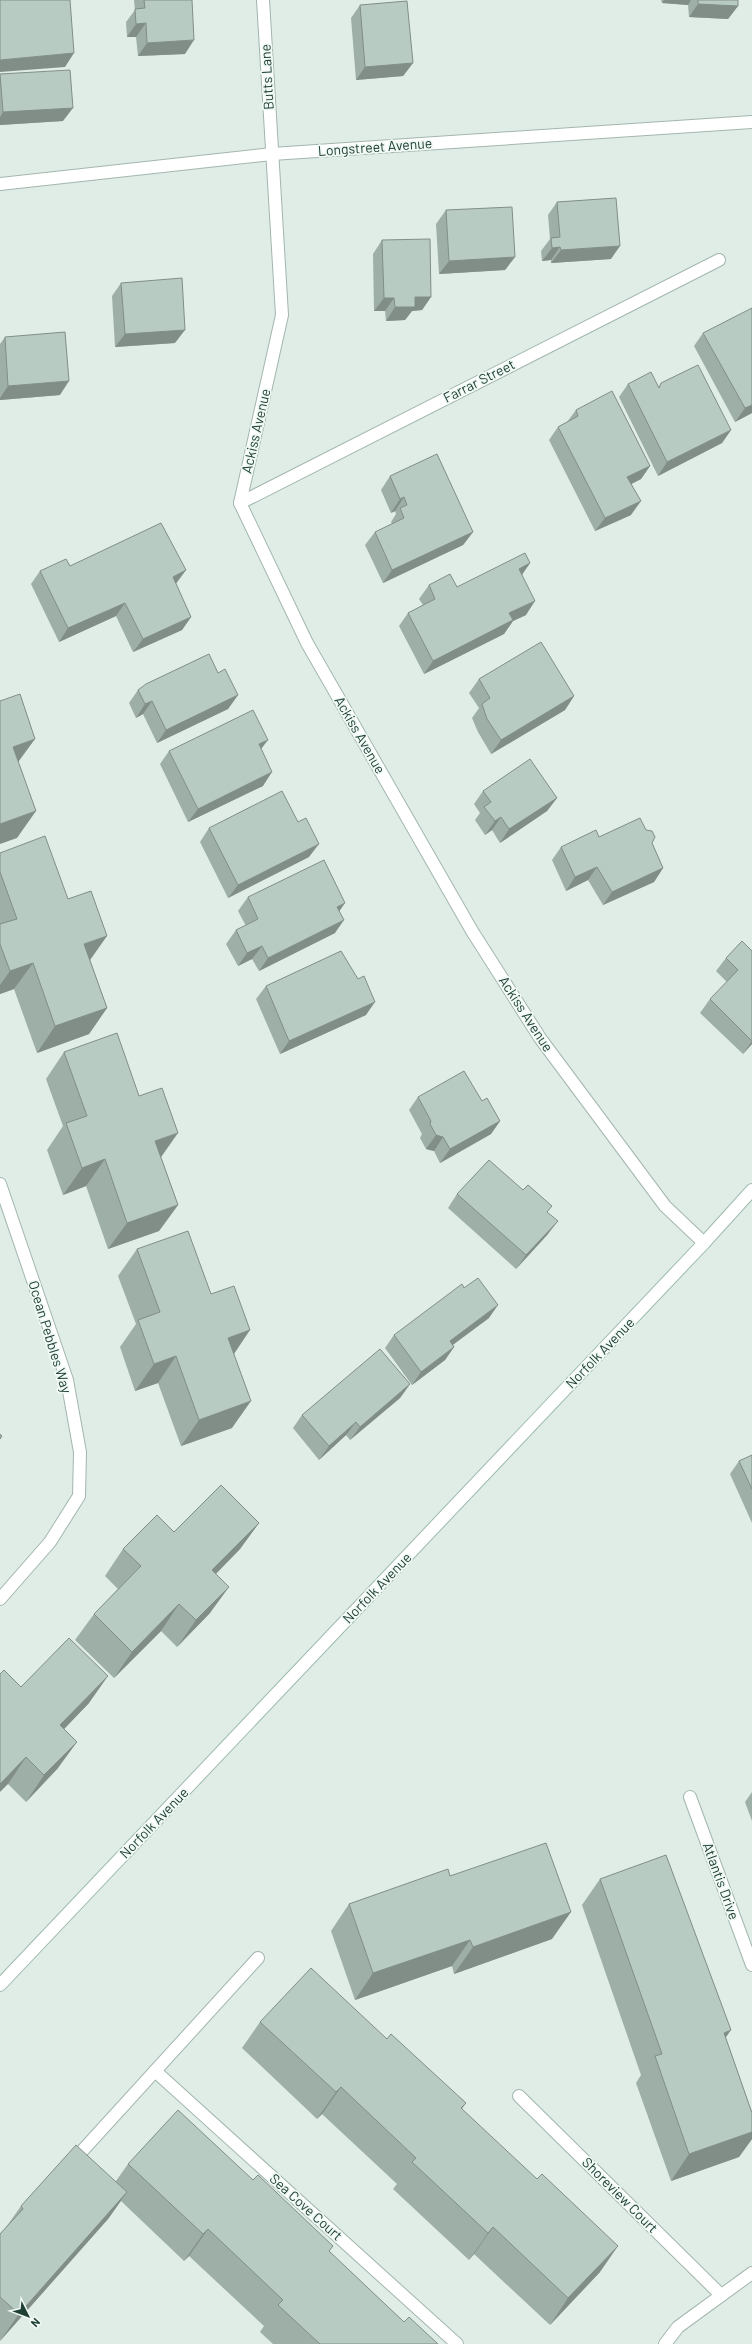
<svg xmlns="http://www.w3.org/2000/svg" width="752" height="2344" viewBox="0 0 752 2344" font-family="Barlow,sans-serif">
  <rect width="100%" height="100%" fill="#e0ede7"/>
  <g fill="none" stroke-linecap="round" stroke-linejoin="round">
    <defs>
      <g id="minor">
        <path d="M263,0L282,315L240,503L307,643L472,931L540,1038L665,1206L704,1243"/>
        <path d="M0,184L272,154L752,122"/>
        <path d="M240,503L719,260"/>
        <path d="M0,1184L67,1380L80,1452L79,1496L50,1542L0,1599"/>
        <path d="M690,1797L752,1965"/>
        <path d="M155,2071L457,2344"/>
        <path d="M519,2096L721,2295"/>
        <path d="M83,2150L258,1958"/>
        <path d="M665,2344L678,2327L752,2273"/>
      </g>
      <path id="secondary" d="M0,1985L704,1243L752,1190"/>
    </defs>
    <use href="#minor" stroke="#a2b6ae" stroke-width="14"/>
    <use href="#secondary" stroke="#9dbaae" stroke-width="14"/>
    <use href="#minor" stroke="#fff" stroke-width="12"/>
    <use href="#secondary" stroke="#fff" stroke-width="12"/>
  </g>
  <g fill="#9eafa7">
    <path d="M134,0H192L185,54L138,56L136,37H127L126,22L135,10Z"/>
    <path d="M661,0H738V6L728,19L689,17L688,5L662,3Z"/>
    <path d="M360,5L413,63L403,76L356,80L351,18Z"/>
    <path d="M0,74L63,121L0,125Z"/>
    <path d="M557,202L611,259L551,263V260L542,261L541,251L550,239L548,215Z"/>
    <path d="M446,210L515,257L505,270L439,274L436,224Z"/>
    <path d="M382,240L431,297L422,310L412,311L405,320L386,321L385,311H374L373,254Z"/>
    <path d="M121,283L175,343L115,347L112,296Z"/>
    <path d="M703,333L752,413L735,422L694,346Z"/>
    <path d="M5,337L60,395L0,400V344Z"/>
    <path d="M661,383L731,430L722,443L658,476L619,397L628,384L659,387Z"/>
    <path d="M576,410L650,466L641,479L631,484V515L595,531L549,440L558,427L567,422Z"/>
    <path d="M390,476L473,532L463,545L383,583L365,545L375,532L392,524L391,522L396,514L395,511L391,513L381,490Z"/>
    <path d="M530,563L522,575L526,615L513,621L504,634L424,674L399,626L408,613L423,605L419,599L429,585L457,587Z"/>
    <path d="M70,566L186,570L176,584L191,617L182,630L133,652L116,616L59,642L31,584L40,571Z"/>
    <path d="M218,673L238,695L228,709L157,743L143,714L136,718L129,703L138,690Z"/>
    <path d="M479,679L574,696L565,710L491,754L478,732L472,718L479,708L469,693Z"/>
    <path d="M261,749L263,786L188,822L160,764L169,751Z"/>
    <path d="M483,791L557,798L547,811L500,843L492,830L485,835L475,820L480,813L474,804Z"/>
    <path d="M209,828L309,857L228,898L200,842Z"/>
    <path d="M599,837L652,843L663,868L654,882L603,905L588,880L566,891L552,860L561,847Z"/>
    <path d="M0,853L90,960L107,1008L89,1034L37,1053L14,989L0,994Z"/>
    <path d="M248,897L339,911L335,933L259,971L252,959L238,966L226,944L236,930L246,926L238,911Z"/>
    <path d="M752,951V1044L743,1054L700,1013L710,999L727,982L716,971L726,958Z"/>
    <path d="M358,979L366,1015L280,1054L256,999L266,986Z"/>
    <path d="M64,1052L161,1157L178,1205L159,1231L108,1249L86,1186L63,1195L47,1150L63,1126L46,1079Z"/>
    <path d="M418,1097L482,1101L500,1121L491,1134L440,1163L434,1151L426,1149L420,1138L422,1134L409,1110Z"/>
    <path d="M457,1194L548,1212V1234L516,1269L448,1208Z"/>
    <path d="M137,1249L211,1294L233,1354L232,1428L181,1446L158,1383L135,1391L120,1347L136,1324L118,1276Z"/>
    <path d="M489,1318L453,1345L454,1347L445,1360L412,1385L385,1348L394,1335Z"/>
    <path d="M410,1384L400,1398L350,1440L346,1435L319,1460L293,1428L302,1415Z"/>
    <path d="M752,1455V1523L730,1474L739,1461Z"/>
    <path d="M259,1523L240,1549L216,1574L210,1613L177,1647L161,1631L114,1678L75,1640L94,1614L118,1589L105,1576L123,1549L174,1532Z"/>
    <path d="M21,1687L89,1703L64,1729L58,1768L26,1802L8,1784Z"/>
    <path d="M752,1792V1821L745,1802Z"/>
    <path d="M450,1876L552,1939L454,1974L452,1966L355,2000L331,1931L349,1904Z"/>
    <path d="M600,1879L726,2038L752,2113V2139L739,2157L671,2181L636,2083L641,2075L582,1905Z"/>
    <path d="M260,2022L387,2039L466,2103L462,2109L600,2272L550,2325L474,2254L469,2260L393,2189L397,2184L322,2114L317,2119L242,2048Z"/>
    <path d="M128,2164L329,2252L404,2322L438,2344H273L260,2332L264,2326L189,2256L184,2261L121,2201L108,2219L0,2341V2234L4,2230L21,2206L116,2181Z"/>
  </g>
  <g fill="#818e88">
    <path d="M664,0H691L688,5L662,3Z"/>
    <path d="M698,4L738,6L728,19L689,17Z"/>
    <path d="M146,23L136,37H127L136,24Z"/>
    <path d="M194,40L185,54L138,56L147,43Z"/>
    <path d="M74,53L65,67L0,72V60Z"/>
    <path d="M413,63L403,76L356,80L365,67Z"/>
    <path d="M73,108L63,121L0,125V117L3,112Z"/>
    <path d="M620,246L611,259L551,263L561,250Z"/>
    <path d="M560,247L551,260L542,261L552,248Z"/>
    <path d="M515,257L505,270L439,274L449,261Z"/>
    <path d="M415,297H431L422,310L412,311L405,320L386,321L395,307Z"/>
    <path d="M384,298H394L385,311H374Z"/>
    <path d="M185,330L175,343L115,347L125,334Z"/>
    <path d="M69,381L60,395L0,400V398L8,386Z"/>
    <path d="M752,405V413L735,422L745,408Z"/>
    <path d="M731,430L722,443L658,476L667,462Z"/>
    <path d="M650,466L641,479L618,491L627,477Z"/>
    <path d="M404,497L395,511L391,513L400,499Z"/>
    <path d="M641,501L631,515L595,531L605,518Z"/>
    <path d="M473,532L463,545L383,583L392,570Z"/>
    <path d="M530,563L521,576L519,569Z"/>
    <path d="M186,570L176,583L163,590L173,577Z"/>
    <path d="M535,601L526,615L513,621L504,634L424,674L433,661L509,613Z"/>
    <path d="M125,603L116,616L59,642L68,628Z"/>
    <path d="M191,617L182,630L133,652L143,639Z"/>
    <path d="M238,695L228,709L157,743L166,730Z"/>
    <path d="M574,696L565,710L491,754L501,740Z"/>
    <path d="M152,701L143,714L136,718L145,704Z"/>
    <path d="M35,739L16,765L13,747Z"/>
    <path d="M268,740L258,753L259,744Z"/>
    <path d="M272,772L263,786L188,822L198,809Z"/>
    <path d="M557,798L547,811L500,843L509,829Z"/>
    <path d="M36,811L17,838L0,844V824Z"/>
    <path d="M501,817L492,830L485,835L495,821Z"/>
    <path d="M319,844L309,857L228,898L238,885Z"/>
    <path d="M597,867L588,880L566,891L575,877Z"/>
    <path d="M663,868L654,882L603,905L612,892Z"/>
    <path d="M345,903L336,916L337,907Z"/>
    <path d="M344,920L335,933L259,971L268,958Z"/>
    <path d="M107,936L88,963L84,944Z"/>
    <path d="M262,946L252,959L238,966L247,953Z"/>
    <path d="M33,963L14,989L0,994V985L10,971Z"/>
    <path d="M375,1002L366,1015L280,1054L289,1041Z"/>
    <path d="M107,1008L89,1034L37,1053L55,1026Z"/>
    <path d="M752,1041V1044L743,1054Z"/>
    <path d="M500,1121L491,1134L440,1163L450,1149Z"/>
    <path d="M178,1133L159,1160L155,1141Z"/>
    <path d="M436,1135L443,1137L434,1151L426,1149Z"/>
    <path d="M105,1159L86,1186L63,1195L82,1168Z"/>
    <path d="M178,1205L159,1231L108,1249L127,1223Z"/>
    <path d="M558,1221L548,1234L516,1269L526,1255Z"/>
    <path d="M498,1305L489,1318L440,1354L450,1341Z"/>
    <path d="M250,1330L232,1357L228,1338Z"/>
    <path d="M454,1347L445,1360L412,1385L421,1372Z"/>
    <path d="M176,1356L158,1383L135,1391L154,1364Z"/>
    <path d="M410,1384L400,1398L350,1440L360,1427Z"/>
    <path d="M251,1401L232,1428L181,1446L199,1420Z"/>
    <path d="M356,1422L346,1435L319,1460L329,1446Z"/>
    <path d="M259,1523L240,1549L193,1597L212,1570Z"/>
    <path d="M229,1587L210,1613L177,1647L196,1620Z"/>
    <path d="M179,1604L161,1631L114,1678L132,1652Z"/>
    <path d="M108,1676L89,1703L42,1752L60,1725Z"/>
    <path d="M77,1742L58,1768L26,1802L44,1775Z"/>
    <path d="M26,1757L8,1784L0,1792V1784Z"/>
    <path d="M571,1912L552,1939L454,1974L473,1947Z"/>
    <path d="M470,1940L452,1966L355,2000L373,1973Z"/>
    <path d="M731,2030L712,2057L724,2033Z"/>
    <path d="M341,2087L322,2114L317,2119L336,2092Z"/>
    <path d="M752,2132V2139L739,2157L671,2181L689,2154Z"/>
    <path d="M127,2192L108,2219L0,2341L19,2314Z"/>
    <path d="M493,2227L474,2254L469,2260L488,2233Z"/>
    <path d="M208,2229L189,2256L184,2261L203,2234Z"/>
    <path d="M618,2246L600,2272L550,2325L568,2298Z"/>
  </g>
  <g fill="#b8cbc2" stroke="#818e88">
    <path d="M0,0H70L74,53L0,60Z"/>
    <path d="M144,0H192L194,40L147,43L146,23L136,24L135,9L145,8Z"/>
    <path d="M698,0H738V6L698,4Z"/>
    <path d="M407,1L413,63L365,67L360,5Z"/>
    <path d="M70,70L73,108L3,112L0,74Z"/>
    <path d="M616,198L620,246L561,250L560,247L552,248L551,238L560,237L557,202Z"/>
    <path d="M512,207L515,257L449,261L446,210Z"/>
    <path d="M430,239L431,297H415V307H395L394,298H384L382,240Z"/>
    <path d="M182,278L185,330L125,334L121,283Z"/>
    <path d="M752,308V405L745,408L703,333Z"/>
    <path d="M65,332L69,381L8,386L5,337Z"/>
    <path d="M698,365L731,430L667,462L628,384L651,372L659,388L661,383Z"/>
    <path d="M612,391L650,466L627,477L641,501L605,518L558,427L578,416L576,410Z"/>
    <path d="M437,454L473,532L392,570L375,532L404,518L400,508L407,505L404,497L400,499L390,476Z"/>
    <path d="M161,523L186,570L173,577L191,617L143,639L125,603L68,628L40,571L66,559L70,566Z"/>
    <path d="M525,553L530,563L519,569L535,601L509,613L513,620L433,661L408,613L435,599L429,585L450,574L457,587Z"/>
    <path d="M541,642L574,696L501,740L487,719L482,704L490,698L479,679Z"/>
    <path d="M209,654L218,673L225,669L238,695L166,730L152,701L145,704L138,690L146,684Z"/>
    <path d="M20,694L35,739L13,747L36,811L0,824V701Z"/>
    <path d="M253,710L268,740L259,744L272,772L198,809L169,751Z"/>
    <path d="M530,759L557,798L509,829L501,817L495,821L484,807L491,802L483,791Z"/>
    <path d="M282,791L298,822L306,818L319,844L238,885L209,828Z"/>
    <path d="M640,818L646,830L652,831L655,837L652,843L663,868L612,892L597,867L575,877L561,847L596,830L599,837Z"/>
    <path d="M45,836L68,899L91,891L107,936L84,944L107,1008L55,1026L33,963L10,971L0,944V924L17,919L0,872V853Z"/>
    <path d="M324,860L345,903L337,907L344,920L268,958L262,946L247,953L236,930L258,919L248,897Z"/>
    <path d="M742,941L752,951V1041L710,999L738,970L726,958Z"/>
    <path d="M341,951L358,979L364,976L375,1002L289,1041L266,986Z"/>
    <path d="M117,1033L139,1096L162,1088L178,1133L155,1141L178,1205L127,1223L105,1159L82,1168L66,1123L87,1116L64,1052Z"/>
    <path d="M464,1071L482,1101L487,1098L500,1121L450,1149L443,1137L436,1135L430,1124L431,1121L418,1097Z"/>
    <path d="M489,1160L523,1190L528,1185L552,1206L547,1212L558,1221L526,1255L457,1194Z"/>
    <path d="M188,1231L211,1294L234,1286L250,1330L228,1338L251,1401L199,1420L176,1356L154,1364L138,1320L160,1312L137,1249Z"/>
    <path d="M478,1278L498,1305L450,1341L454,1347L421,1372L394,1335L462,1284L464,1288Z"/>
    <path d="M380,1349L410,1384L360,1427L356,1422L329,1446L302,1415Z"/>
    <path d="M0,1434L2,1436L0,1439Z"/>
    <path d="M752,1455V1489L739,1461Z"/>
    <path d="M221,1485L259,1523L212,1570L229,1587L196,1620L179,1604L132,1652L94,1614L141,1566L123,1549L157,1515L174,1532Z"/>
    <path d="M69,1638L108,1676L60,1725L77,1742L44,1775L26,1757L0,1784V1674L4,1670L21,1687Z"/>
    <path d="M546,1843L571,1912L473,1947L470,1940L373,1973L349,1904L448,1869L450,1876Z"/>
    <path d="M666,1855L731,2030L724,2033L752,2113V2132L689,2154L655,2056L662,2054L600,1879Z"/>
    <path d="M311,1968L387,2039L391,2034L466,2103L461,2108L537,2179L542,2174L618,2246L568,2298L493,2227L488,2233L412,2162L416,2158L341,2087L336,2092L260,2022Z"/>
    <path d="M178,2110L253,2180L258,2175L333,2246L329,2251L404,2322L409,2317L438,2344H320L278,2305L283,2300L208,2229L203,2234L128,2164Z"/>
    <path d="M76,2145L127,2192L19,2314L0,2297V2234L23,2209L21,2206Z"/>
  </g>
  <g text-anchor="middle" stroke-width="3.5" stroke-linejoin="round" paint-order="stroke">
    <g font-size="14" fill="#1f4035" stroke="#f1f9f5">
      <text transform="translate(267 77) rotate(-93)" y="5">Butts Lane</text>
      <text transform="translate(375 147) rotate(-4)" y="5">Longstreet Avenue</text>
      <text transform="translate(479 381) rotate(-27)" y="5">Farrar Street</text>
      <text transform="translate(256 431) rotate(-77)" y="5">Ackiss Avenue</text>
      <text transform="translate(360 735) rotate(60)" y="5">Ackiss Avenue</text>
      <text transform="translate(526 1014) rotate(57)" y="5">Ackiss Avenue</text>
      <text transform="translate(50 1337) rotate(73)" y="5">Ocean Pebbles Way</text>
      <text transform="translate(600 1353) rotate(-46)" y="5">Norfolk Avenue</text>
      <text transform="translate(377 1588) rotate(-46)" y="5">Norfolk Avenue</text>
      <text transform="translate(154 1823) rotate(-46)" y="5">Norfolk Avenue</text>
      <text transform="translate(721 1881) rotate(70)" y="5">Atlantis Drive</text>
      <text transform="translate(620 2195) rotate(45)" y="5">Shoreview Court</text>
      <text transform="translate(306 2207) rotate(42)" y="5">Sea Cove Court</text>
    </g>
  </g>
  <g transform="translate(28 2316) rotate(132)" stroke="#f1f9f5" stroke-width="3" paint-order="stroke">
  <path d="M0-3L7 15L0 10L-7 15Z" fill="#1f4035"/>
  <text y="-6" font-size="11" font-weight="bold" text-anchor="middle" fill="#1f4035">N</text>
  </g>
</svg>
